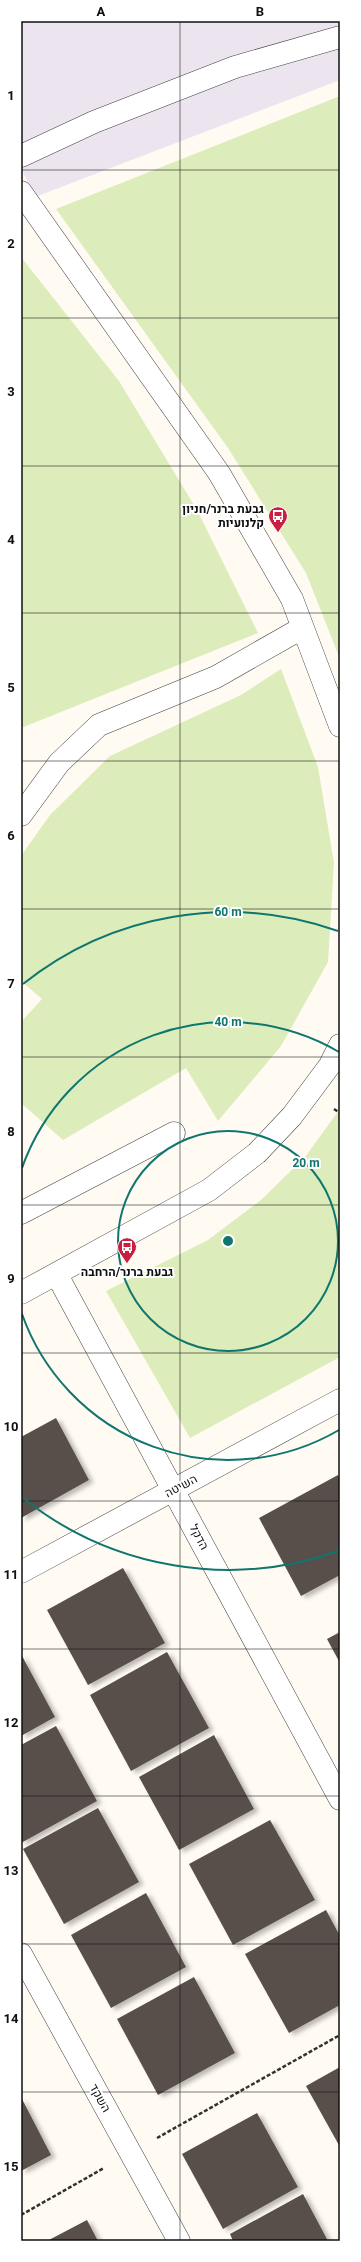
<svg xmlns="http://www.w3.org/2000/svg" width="361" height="2262" viewBox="0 0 361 2262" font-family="Georgia,Heebo,serif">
  <defs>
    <filter id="shadow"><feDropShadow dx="4.5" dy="2.5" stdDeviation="2" flood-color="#0004"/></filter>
  </defs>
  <rect width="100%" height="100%" fill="#fffbf3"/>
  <path fill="#ece4ef" d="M21,21H340V80L35,197L21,168Z"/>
  <g fill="#dcecba">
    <path d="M340,96V659L306,573L228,448L56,209Z"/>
    <path d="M21,257L119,381L197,510L258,633L21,728Z"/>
    <path d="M281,669L318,767L334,863L328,962L281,1046L218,1121L186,1068L63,1140L21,1103V1022L42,999L21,981V856L50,815L110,756L241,695Z"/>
    <path d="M340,1109V1357L190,1438L106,1291L208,1240L261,1200L305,1157Z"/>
  </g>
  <g fill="#594f4c" filter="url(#shadow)">
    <path d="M56,1418L89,1480L21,1518V1437Z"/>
    <path d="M338,1475L340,1480V1575L301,1596L259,1518Z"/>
    <path d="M123,1568L165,1643L88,1685L47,1610Z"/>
    <path d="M340,1632V1663L327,1639Z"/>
    <path d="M167,1652L209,1728L131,1771L90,1695Z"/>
    <path d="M21,1654L55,1717L21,1736Z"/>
    <path d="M56,1726L97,1801L21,1843V1745Z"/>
    <path d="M214,1735L254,1809L179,1850L139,1777Z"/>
    <path d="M98,1808L139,1882L64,1924L23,1849Z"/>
    <path d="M270,1820L315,1900L233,1945L189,1864Z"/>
    <path d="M146,1893L186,1967L111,2008L71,1935Z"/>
    <path d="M326,1910L340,1936V2005L289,2033L245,1954Z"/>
    <path d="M194,1977L235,2053L158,2095L117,2019Z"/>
    <path d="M340,2067V2147L306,2086Z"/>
    <path d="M21,2097L51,2155L21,2171Z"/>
    <path d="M257,2113L298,2187L223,2229L182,2154Z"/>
    <path d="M303,2194L328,2241H233L230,2234Z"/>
    <path d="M87,2220L98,2241H47Z"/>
  </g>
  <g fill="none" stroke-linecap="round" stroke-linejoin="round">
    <defs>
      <g id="minor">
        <path d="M21,156L94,122L235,67L340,37"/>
        <path d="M21,192L219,473L292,599L340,726"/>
        <path d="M21,815L59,763L99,725L216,677L302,628"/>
        <path d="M21,1213L174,1133"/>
        <path d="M57,1275L340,1799"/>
        <path d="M21,1293L209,1190L257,1153L292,1116L330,1065L340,1045"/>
        <path d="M21,1572L340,1400"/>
        <path d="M21,1954L179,2241"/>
      </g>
    </defs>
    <use href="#minor" stroke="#434343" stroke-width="23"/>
    <g stroke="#323232" stroke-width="2.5" stroke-dasharray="4 2" stroke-linecap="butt">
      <path d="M334,1109L340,1113"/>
      <path d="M157,2138L340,2035"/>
      <path d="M21,2215L104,2168"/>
    </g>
    <use href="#minor" stroke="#fff" stroke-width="22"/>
  </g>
  <path fill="none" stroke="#101010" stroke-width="1" stroke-opacity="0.55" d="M180,21V2241M21,170H340M21,318H340M21,466H340M21,613H340M21,761H340M21,909H340M21,1057H340M21,1205H340M21,1353H340M21,1501H340M21,1649H340M21,1796H340M21,1944H340M21,2092H340"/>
  <g fill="none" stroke="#0f766e" stroke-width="2">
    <circle cx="228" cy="1241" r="110"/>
    <path d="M339 1430A219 219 0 0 1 22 1314M22 1168A219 219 0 0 1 339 1052"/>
    <path d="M338 1551A329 329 0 0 1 23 1498M23 984A329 329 0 0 1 338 931"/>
  </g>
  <defs>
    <symbol id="bus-pin" viewBox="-11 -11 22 30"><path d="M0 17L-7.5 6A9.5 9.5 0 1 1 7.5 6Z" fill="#c91f41" stroke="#fff"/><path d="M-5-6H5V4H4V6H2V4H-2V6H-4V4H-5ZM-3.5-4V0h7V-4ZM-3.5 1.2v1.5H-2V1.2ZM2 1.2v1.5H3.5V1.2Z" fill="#fff"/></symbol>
  </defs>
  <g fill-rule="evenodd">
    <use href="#bus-pin" x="267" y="505" width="22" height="30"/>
    <use href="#bus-pin" x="116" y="1236" width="22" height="30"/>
  </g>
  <g text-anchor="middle" stroke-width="4" stroke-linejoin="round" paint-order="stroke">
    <g font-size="12" font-weight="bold" fill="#101010" stroke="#fff" text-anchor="end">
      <text x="264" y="513">גבעת ברנר/חניון<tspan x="264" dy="14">קלנועיות</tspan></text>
      <text x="127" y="1276" text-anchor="middle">גבעת ברנר/הרחבה</text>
    </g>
    <g font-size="12" fill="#101010" stroke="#fff">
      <text transform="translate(181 1486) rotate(-28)" y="4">השיטה</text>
      <text transform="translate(199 1537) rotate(62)" y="4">הדקל</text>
      <text transform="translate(100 2098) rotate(61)" y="4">השקד</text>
    </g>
  </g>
  <circle cx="228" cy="1241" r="6" fill="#0f766e" stroke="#fff" stroke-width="2"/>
  <g font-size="12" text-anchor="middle" font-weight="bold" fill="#0f766e" stroke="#fff" stroke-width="4" stroke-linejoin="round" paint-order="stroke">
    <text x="228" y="916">60 m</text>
    <text x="228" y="1026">40 m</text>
    <text x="306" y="1167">20 m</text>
  </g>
  <rect width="361" height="2262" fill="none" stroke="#ffffff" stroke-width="44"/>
  <rect x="22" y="22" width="317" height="2218" fill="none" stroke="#101010" stroke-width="1.5"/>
  <g font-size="13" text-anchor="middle" font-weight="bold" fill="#101010">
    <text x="101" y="16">A</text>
    <text x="260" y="16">B</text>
    <text x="11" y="100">1</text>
    <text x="11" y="248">2</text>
    <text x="11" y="396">3</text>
    <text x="11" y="544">4</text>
    <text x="11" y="692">5</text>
    <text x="11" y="840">6</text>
    <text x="11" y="988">7</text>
    <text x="11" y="1136">8</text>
    <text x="11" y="1283">9</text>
    <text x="11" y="1431">10</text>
    <text x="11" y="1579">11</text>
    <text x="11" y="1727">12</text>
    <text x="11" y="1875">13</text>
    <text x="11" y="2023">14</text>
    <text x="11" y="2171">15</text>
  </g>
</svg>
